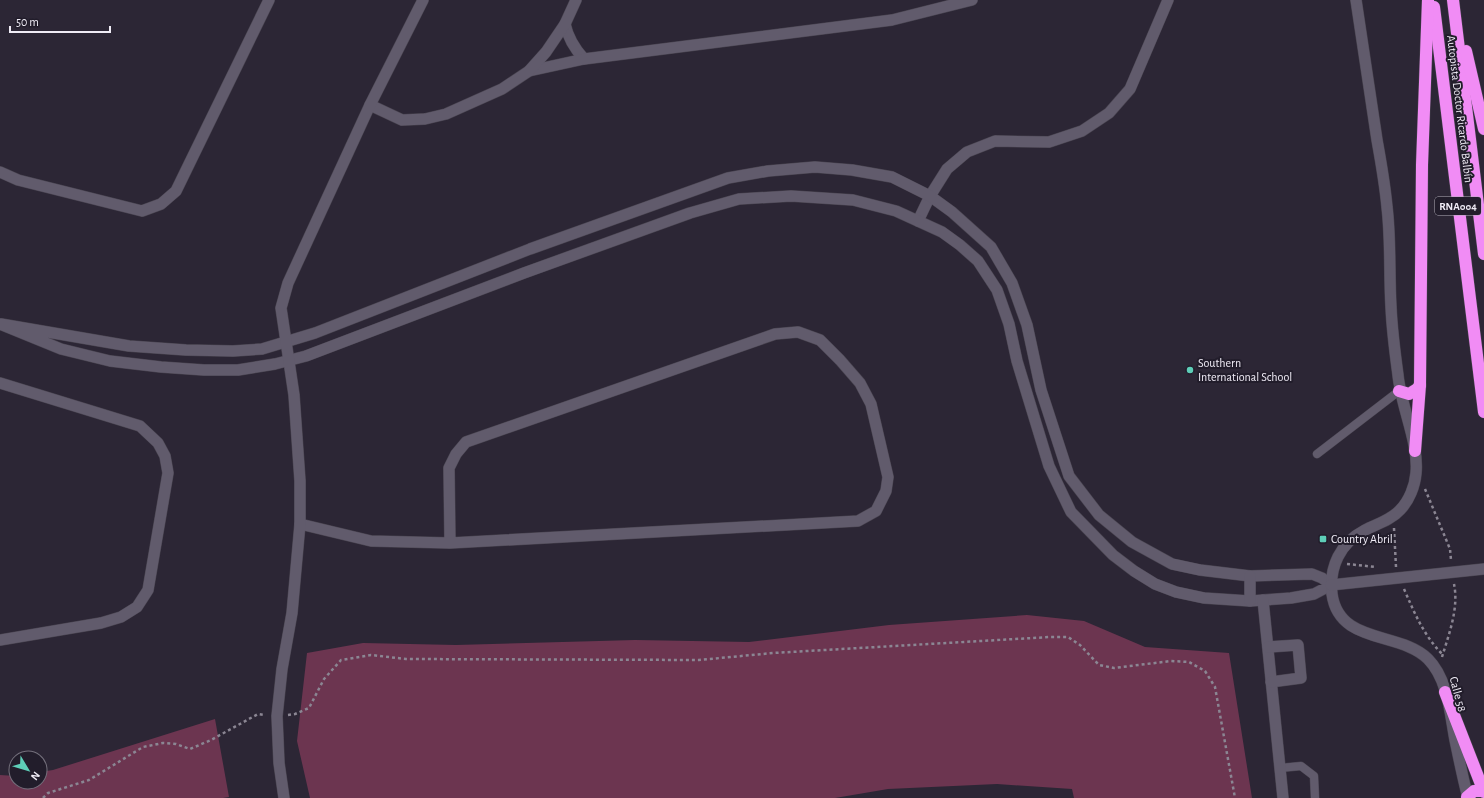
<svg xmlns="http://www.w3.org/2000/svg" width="1484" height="798" viewBox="0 0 1484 798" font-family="'Alegreya Sans',sans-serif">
  <rect width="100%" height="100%" fill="#2c2635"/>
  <g fill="#6c3550">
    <path d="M1027,615L1084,621L1145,647L1229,653L1252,798H1074L1072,789L997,784L888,789L835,798H310L297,741L307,653L363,643L456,645L635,640L749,642L889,625Z"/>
    <path d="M215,719L229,797L223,798H0V775L16,776V782H40V772L53,770Z"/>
  </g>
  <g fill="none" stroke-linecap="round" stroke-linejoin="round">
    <defs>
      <g id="service">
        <path d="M1317,454L1399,391"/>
        <path d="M1280,768L1301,766L1314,776L1315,798"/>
      </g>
      <g id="minor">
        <path d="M565,24C568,38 574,48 584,59"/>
        <path d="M529,71L584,59L892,20L972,0"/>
        <path d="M370,105L402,120L425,119L446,114L502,89L529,71L546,52L565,24L576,0"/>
        <path d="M0,172L18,180L142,211L161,204L176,191L269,0"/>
        <path d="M918,221L930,196L947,169L967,152L995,141L1049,142L1082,131L1109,113L1130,89L1168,0"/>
        <path d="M0,324L61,349L110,361L161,367L204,370H238L275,364L306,356L524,273L690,213L739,199L791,196L853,200L896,211L942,232L960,245L978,261L997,290L1009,324L1017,361L1049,466L1071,512L1113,555L1134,571L1155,584L1176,592L1204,598L1250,601L1291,598L1314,594L1331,585L1322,578L1312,574L1250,576L1200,570L1172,564L1132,542L1099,515L1069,476L1041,390L1027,325L1012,283L991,247L952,212L930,196L892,177L852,170L815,167L768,171L728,178L530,249L315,333L262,349L233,351L186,350L129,346L1,324"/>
        <path d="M0,383L140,426L158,443L165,456L168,473L148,590L137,607L121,617L101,623L0,640"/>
        <path d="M300,524L371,541L450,543L858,521L876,511L886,491L888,477L871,404L860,383L840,360L820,340L798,332L775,334L466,442L456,454L449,468L450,543"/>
        <path d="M1263,600L1283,798"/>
        <path d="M1250,601V576"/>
        <path d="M1268,647L1298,645L1301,678L1271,682"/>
        <path d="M284,798L279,763L277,716L282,669L292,613L300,524V481L294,395L281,308L288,283L370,105L423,0"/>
      </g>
      <g id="tertiary">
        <path d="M1356,0C1363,47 1370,93 1377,140C1381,162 1385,185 1387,207C1391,240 1389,274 1391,307C1392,330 1395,353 1398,375C1401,407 1419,443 1416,473C1415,486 1409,501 1400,510C1391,520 1377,524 1365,530C1340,543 1329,567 1332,594C1339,645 1400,631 1428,659C1448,679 1450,714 1455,740C1459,759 1463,779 1468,798"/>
        <path d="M1331,585L1484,569"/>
      </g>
      <g id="motorway">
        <path d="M1453,0L1484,254"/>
        <path d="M1434,7L1484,412"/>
        <path d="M1466,51L1484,129"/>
        <path d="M1399,391L1409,394L1417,389L1420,385"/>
        <path d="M1415,451L1420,385L1422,165L1428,0"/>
        <path d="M1445,692L1484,792"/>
        <path d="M1467,797L1474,791H1483"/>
      </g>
    </defs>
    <use href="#service" stroke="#494450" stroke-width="9"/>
    <use href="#minor" stroke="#494450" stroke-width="12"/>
    <use href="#tertiary" stroke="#494450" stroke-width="12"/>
    <use href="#motorway" stroke="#494450" stroke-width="13"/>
    <g stroke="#8b8693" stroke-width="2.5" stroke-dasharray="3 3" stroke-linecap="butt">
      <path d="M1425,489L1450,549L1451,560"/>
      <path d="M1394,528L1396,567"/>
      <path d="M1347,564L1376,567"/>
      <path d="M1404,589C1415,614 1423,634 1442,654"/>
      <path d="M1442,657C1449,634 1459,608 1454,584"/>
      <path d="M288,715L295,714L309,708L324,679L341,660L371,655L406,659L699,660L773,653L1050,637H1068L1080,645L1099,665L1114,668L1171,661L1189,662L1205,671L1215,687L1235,798"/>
      <path d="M43,798L48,793L89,780L143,747L163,743L176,744L190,749L211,740L258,714L265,715"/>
    </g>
    <use href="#service" stroke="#615b6c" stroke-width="8"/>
    <use href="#minor" stroke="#615b6c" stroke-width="11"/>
    <use href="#tertiary" stroke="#615b6c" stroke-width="11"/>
    <use href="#motorway" stroke="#f18cf5" stroke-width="12"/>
  </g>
  <g fill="#5eceb8" stroke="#221d2b" stroke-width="1.5">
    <circle cx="1190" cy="370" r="4"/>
    <rect x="1319" y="535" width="8" height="8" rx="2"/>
  </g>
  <g text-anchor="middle" stroke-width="4" stroke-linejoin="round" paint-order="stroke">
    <rect fill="#221d2b" stroke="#b2aeb9" stroke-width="1" x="1435" y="197" width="46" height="18" rx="3"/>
    <g font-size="11" font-weight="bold" fill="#f0ecf6">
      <text x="1458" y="210">RNA004</text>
    </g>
    <g font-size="12" fill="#f0ecf6" stroke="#221d2b">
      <text transform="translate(1460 109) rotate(83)" y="4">Autopista Doctor Ricardo Balbín</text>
      <text transform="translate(1458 694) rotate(75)" y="4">Calle 58</text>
    </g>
    <g font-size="12" fill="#f0ecf6" stroke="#221d2b" text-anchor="start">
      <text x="1198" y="367">Southern<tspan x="1198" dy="14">International School</tspan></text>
      <text x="1331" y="543">Country Abril</text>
    </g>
  </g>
  <g transform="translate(28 770) rotate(128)"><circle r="19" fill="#221d2b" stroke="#74707c"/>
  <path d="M0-3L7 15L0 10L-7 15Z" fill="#5eceb8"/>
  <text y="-6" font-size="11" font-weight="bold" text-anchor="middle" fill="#f0ecf6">N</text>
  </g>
  <path d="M10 26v6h100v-6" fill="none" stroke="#f0ecf6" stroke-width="2"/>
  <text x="16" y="26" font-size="12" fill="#f0ecf6" stroke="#221d2b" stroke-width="3" paint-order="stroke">50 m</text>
</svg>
